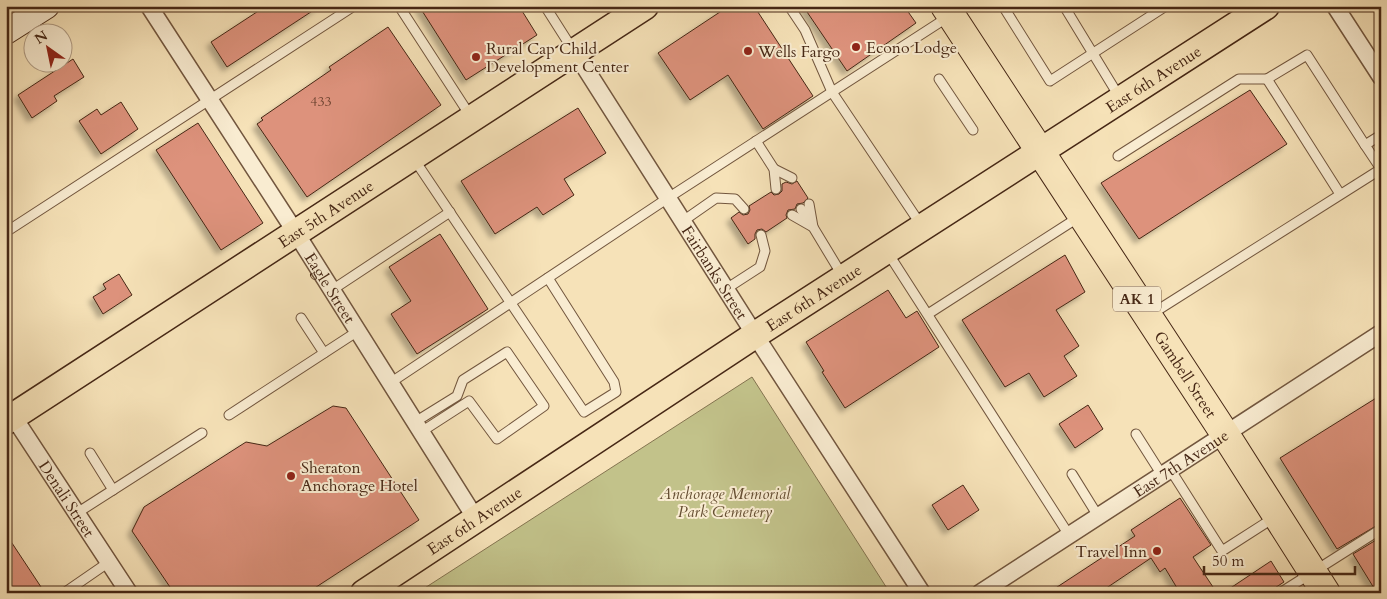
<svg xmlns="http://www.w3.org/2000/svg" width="1387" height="599" viewBox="0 0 1387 599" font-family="Cardo,serif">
  <defs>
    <filter id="shadow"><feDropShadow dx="-4.5" dy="4.5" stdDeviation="2.5" flood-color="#0004"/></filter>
  </defs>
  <rect width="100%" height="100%" fill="#f6e2b8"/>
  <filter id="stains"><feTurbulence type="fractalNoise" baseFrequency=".004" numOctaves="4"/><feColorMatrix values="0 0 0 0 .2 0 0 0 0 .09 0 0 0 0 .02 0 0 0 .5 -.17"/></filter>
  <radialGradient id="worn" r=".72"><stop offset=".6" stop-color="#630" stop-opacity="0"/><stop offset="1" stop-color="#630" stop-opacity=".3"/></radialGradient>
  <path fill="#c2c28a" stroke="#847450" d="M752,377L890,593H417Z"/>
  <g fill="#dd927c" stroke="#462715" filter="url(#shadow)">
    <path d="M266,6H320L227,67L211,42Z"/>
    <path d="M419,6H519L537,35L466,80Z"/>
    <path d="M729,6H754L813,96L763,129L728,75L690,100L658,53Z"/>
    <path d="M803,6H904L916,23L847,71Z"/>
    <path d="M388,27L441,105L307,197L257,124L263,120L261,118L331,70L329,67Z"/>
    <path d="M73,59L84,77L54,96L57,101L32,118L18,95Z"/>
    <path d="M1250,90L1287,144L1139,239L1101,183Z"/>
    <path d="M121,102L138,129L101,154L79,121L97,109L101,115Z"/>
    <path d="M578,108L606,153L564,179L574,195L543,215L537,207L495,234L461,181Z"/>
    <path d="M198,123L263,223L221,250L156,150Z"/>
    <path d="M797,181L808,198L803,203L797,204L795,209L788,210L786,215L787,218L766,232L762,229L757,230L755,234V239L748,244L731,218L739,212L743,215L748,214L750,210L749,206L771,192L774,195L779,194L782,191V184L786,182L792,184Z"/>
    <path d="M440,234L488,309L417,354L391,314L411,301L389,267Z"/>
    <path d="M1065,255L1085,292L1056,310L1079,346L1064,356L1077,376L1044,397L1029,373L1005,387L962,320Z"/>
    <path d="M119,274L132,295L103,314L93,297L106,289L103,284Z"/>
    <path d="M888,290L906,318L917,311L939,347L845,408L822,372L824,371L806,342Z"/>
    <path d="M1381,395V523L1337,549L1280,458Z"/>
    <path d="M1088,405L1103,429L1075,448L1059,424Z"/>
    <path d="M333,406L346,408L419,520L307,593H174L132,531L144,507L246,442L267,446Z"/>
    <path d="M963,485L979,510L948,530L932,505Z"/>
    <path d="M1180,498L1211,545L1193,557L1217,593H1180L1165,568L1160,572L1151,558L1099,593H1048L1135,536L1131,530Z"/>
    <path d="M6,534L45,593H6Z"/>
    <path d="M1381,537V593H1377L1353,554Z"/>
    <path d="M1271,561L1284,582L1267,593H1223Z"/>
  </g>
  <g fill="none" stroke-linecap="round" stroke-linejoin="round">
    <defs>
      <g id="service">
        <path d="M399,6L471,117"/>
        <path d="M545,6L573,50"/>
        <path d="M789,6L805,30L832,92L921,225"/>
        <path d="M1003,6L1050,81L1166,6"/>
        <path d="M1064,6L1120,98"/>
        <path d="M939,79L973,130"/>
        <path d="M756,141L774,169L776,189"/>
        <path d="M1118,156L1239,79H1267"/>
        <path d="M414,159L584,412L616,392L614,382L548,278"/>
        <path d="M774,169L792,178"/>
        <path d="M1340,194L1267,79L1307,55L1365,145"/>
        <path d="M809,204L813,227"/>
        <path d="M801,209L811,225"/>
        <path d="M792,215L813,227L842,275"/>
        <path d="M683,221L716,198L735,199L744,209"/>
        <path d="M6,232L354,6"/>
        <path d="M888,253L1069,535"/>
        <path d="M726,289L760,267L765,251L761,235"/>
        <path d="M332,290L450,212"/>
        <path d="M928,314L1079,217"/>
        <path d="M1150,315L1381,169L1365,145L1381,135"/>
        <path d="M301,318L324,353"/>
        <path d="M390,383L668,198L948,17"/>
        <path d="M229,415L358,331"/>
        <path d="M415,422L457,396L463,380L507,352L544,406L497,439L469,401L421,432"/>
        <path d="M1136,434L1162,475"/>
        <path d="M90,453L113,490"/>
        <path d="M1170,469L1222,551L1275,517"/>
        <path d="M1072,474L1098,516"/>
        <path d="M77,513L202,433"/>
        <path d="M64,593L109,562"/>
        <path d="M1280,593L1381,529"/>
      </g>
      <g id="minor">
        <path id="s1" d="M149,6L296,233L476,519"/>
        <path d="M1335,6L1381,77"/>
        <path id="s2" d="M575,52L755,335L922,593"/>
        <path id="s3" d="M9,410L129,593"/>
        <path id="s4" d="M980,593L1381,333"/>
      </g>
      <path id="secondary" d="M6,32L47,6"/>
      <g id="primary">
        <path id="s5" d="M6,421L645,6"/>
        <path id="s6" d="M364,593L755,335L1266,6"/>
      </g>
      <g id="trunk">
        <path id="s7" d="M945,6L1225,434L1326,593"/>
      </g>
    </defs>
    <use href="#service" stroke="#72563e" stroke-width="11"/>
    <use href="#minor" stroke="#72563e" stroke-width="19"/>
    <use href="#secondary" stroke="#462715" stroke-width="26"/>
    <use href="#primary" stroke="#462715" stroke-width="29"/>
    <use href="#trunk" stroke="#462715" stroke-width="30"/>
    <use href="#service" stroke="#f9ecd1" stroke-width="9"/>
    <use href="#minor" stroke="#f9ecd1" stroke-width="16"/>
    <use href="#secondary" stroke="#f9ecd1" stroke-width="24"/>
    <use href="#primary" stroke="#f6e2b8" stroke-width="26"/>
    <use href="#trunk" stroke="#f6e2b8" stroke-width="28"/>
  </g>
  <g fill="#8f2418" stroke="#f9ecd1" stroke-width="2">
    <circle cx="856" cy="47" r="5"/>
    <circle cx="748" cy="51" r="5"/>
    <circle cx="476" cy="57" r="5"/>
    <circle cx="291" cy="476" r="5"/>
    <circle cx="1157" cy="551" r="5"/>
  </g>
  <g text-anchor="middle" stroke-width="4" stroke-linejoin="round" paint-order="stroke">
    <g font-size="14" fill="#6c422f">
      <text x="321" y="106">433</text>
    </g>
    <rect fill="#f9ecd1" stroke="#7c624d" stroke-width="1" x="1113" y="286.5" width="48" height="25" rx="4"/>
    <g font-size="15" font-weight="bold" fill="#462715">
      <text x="1137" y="304">AK 1</text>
    </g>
    <g font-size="16" fill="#462715" stroke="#f9ecd1" text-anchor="start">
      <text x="866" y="53">Econo Lodge</text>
      <text x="486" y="54">Rural Cap Child<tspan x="486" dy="18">Development Center</tspan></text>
      <text x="758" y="57">Wells Fargo</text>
      <text x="301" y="473">Sheraton<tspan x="301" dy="18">Anchorage Hotel</tspan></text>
      <text x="1147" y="557" text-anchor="end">Travel Inn</text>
    </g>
    <g font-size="16" fill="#462715" stroke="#f9ecd1">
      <text dy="6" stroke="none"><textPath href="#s6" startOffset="942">East 6th Avenue</textPath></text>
      <text dy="6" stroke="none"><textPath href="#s5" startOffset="381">East 5th Avenue</textPath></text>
      <text dy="6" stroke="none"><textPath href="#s2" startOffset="261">Fairbanks Street</textPath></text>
      <text dy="6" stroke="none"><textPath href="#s1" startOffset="335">Eagle Street</textPath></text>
      <text dy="6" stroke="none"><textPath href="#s6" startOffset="538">East 6th Avenue</textPath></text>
      <text dy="6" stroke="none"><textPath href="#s7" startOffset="440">Gambell Street</textPath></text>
      <text dy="6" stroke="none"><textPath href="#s4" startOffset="239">East 7th Avenue</textPath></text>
      <text dy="6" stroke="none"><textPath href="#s3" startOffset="106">Denali Street</textPath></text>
      <text dy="6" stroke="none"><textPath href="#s6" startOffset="132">East 6th Avenue</textPath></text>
    </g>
    <g font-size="16" font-style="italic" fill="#654e32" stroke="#f9ecd1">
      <text x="725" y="499">Anchorage Memorial<tspan x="725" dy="18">Park Cemetery</tspan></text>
    </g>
  </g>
  <rect width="1387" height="599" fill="none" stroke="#f6e2b8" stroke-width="25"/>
  <rect x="8" y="8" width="1372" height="584" fill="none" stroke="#462715" stroke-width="2.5"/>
  <rect x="12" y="12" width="1362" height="574" fill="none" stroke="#462715"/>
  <g transform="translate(48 48) rotate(327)"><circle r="24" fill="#f9ecd1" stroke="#b19d86"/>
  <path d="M0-4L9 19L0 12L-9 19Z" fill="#8f2418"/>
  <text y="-8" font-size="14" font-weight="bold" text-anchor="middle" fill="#462715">N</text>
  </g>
  <path d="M1204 566v8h151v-8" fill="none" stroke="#462715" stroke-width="2.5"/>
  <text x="1212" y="566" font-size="15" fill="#462715" stroke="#f9ecd1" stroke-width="4" paint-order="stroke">50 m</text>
  <rect width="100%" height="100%" filter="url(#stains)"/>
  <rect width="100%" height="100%" fill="url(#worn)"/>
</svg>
